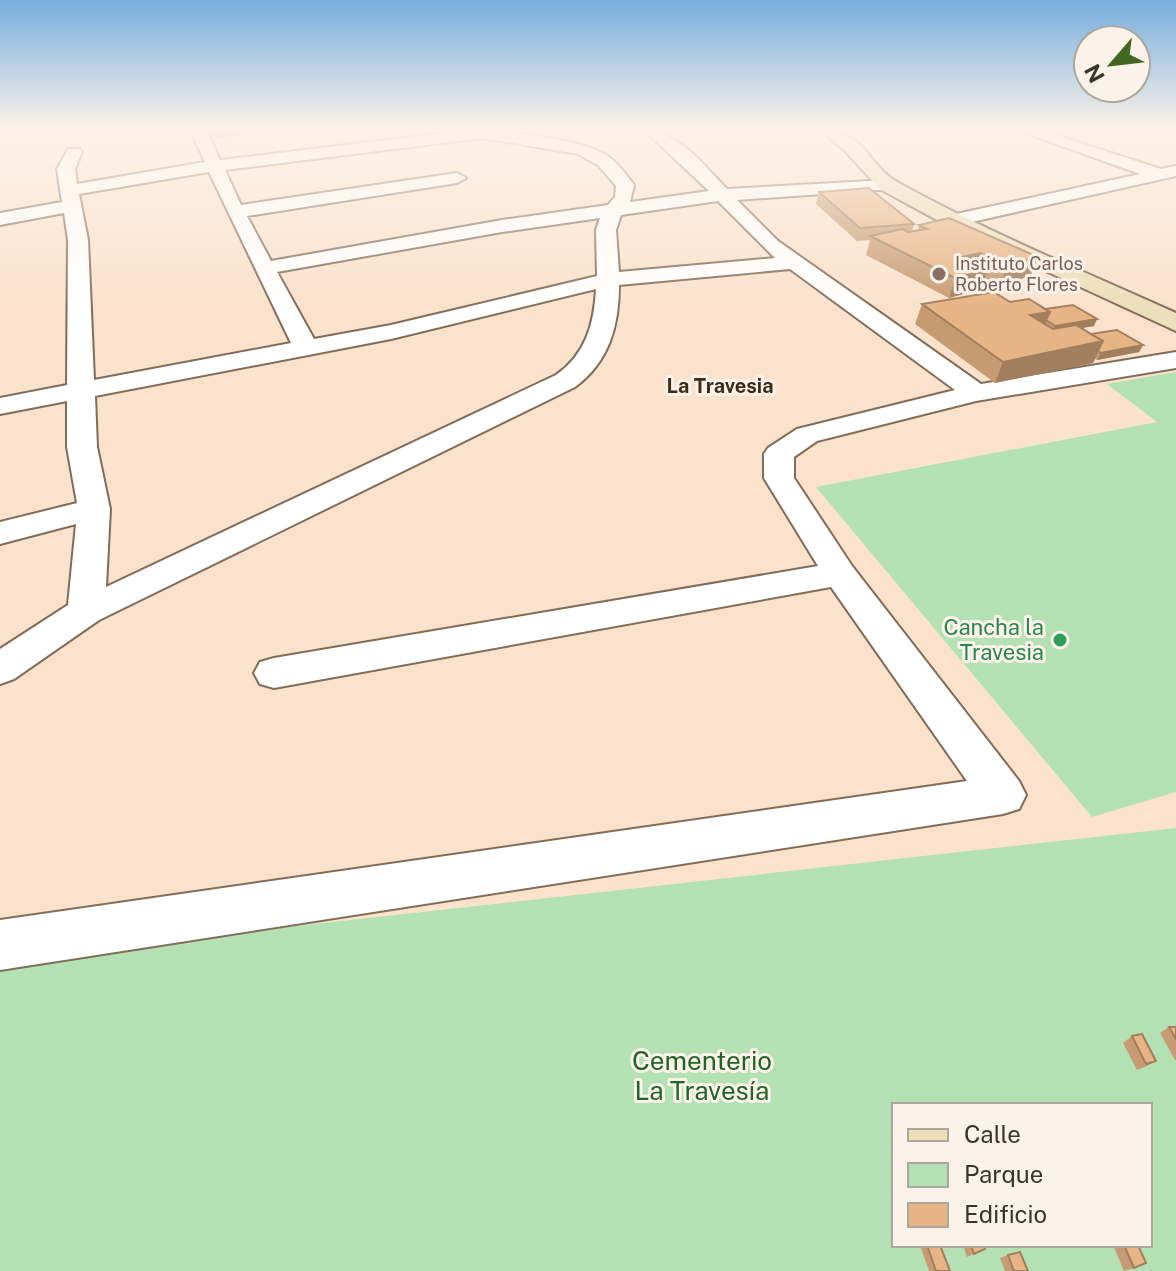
<svg xmlns="http://www.w3.org/2000/svg" width="1176" height="1271" viewBox="0 0 1176 1271" font-family="'Public Sans',sans-serif">
  <rect width="100%" height="100%" fill="#fae2cd"/>
  <g fill="#b3e1b4" fill-rule="evenodd">
    <path d="M1176,372V792L1092,817L816,487L1157,422L1107,384Z"/>
    <path d="M1176,828V1271H0V959ZM894,1105H1150V1245H894Z"/>
  </g>
  <g fill="none" stroke-linecap="round" stroke-linejoin="round">
    <defs>
      <g id="street">
        <path d="M191,131H207L220,160L461,131C498,131 578,136 609,157C618,163 627,176 634,185L630,202L709,191L645,131C679,131 704,166 727,189L887,180L896,185L893,189L737,200L778,241L981,384L1176,352V368L976,401L817,441L794,457V478L852,566L1019,781L1026,795L1019,809L1003,814L0,970V920L967,781L831,587L274,688L260,684L254,673L260,662L274,658L818,566L764,478V454L768,448L797,429L955,390L790,269L619,285C619,326 609,362 575,387L99,620L14,679L0,684V649L68,605L76,524L0,544V522L77,503L67,447V401L0,414V398L67,385L68,240L64,213L0,225V213L62,202L57,169L68,149H80L82,152L75,169L77,184L205,162ZM482,138L578,154L598,165L616,186L615,197L608,205L502,220L271,261L247,216L457,183L466,178L457,173L241,205L225,170ZM209,172L291,343L94,380L88,240L79,194ZM718,201L775,258L619,272L616,230L621,215ZM600,218L596,230L597,276L391,325L314,339L277,272L502,232ZM596,289C594,324 586,354 556,375L106,587L110,509L97,447L95,396L391,339Z"/>
        <path d="M1020,131H1043L1161,169L1176,166V176L954,226L947,224L944,220L947,216L1140,174Z"/>
      </g>
      <path id="secondary" d="M821,131C867,130 866,165 899,183C987,232 1083,271 1176,313V331L946,225L880,189L844,150Z"/>
    </defs>
    <use href="#street" stroke="#816c59" stroke-width="4"/>
    <use href="#secondary" stroke="#816c59" stroke-width="4"/>
    <use href="#street" fill="#fff" fill-rule="evenodd"/>
    <use href="#secondary" fill="#eddfbb" fill-rule="evenodd"/>
  </g>
  <g fill="#c69b72">
    <path d="M819,192L914,224L912,232L918,230L919,225L1038,257L1030,276L1000,285L985,278L981,289L949,298L866,255L870,240L857,241L816,204Z"/>
    <path d="M1010,302L1045,309L1094,326L1082,328L1091,334L1143,345L1139,352L1097,360L1095,359L1093,363L995,383L915,324L922,304Z"/>
    <path d="M1169,1027H1176V1060H1175L1160,1033Z"/>
    <path d="M1132,1036L1156,1061L1147,1066L1137,1070L1123,1043Z"/>
    <path d="M920,1245H940L950,1271H929Z"/>
    <path d="M963,1245H984L985,1249L967,1257Z"/>
    <path d="M1113,1245H1138L1134,1268L1124,1271Z"/>
    <path d="M1008,1255L1028,1271H1005L1000,1258Z"/>
  </g>
  <g fill="#a17e5d">
    <path d="M228,131H238L239,136L211,138L210,133Z"/>
    <path d="M980,253L973,272L962,257Z"/>
    <path d="M1038,257L1030,276L1000,285L1007,265Z"/>
    <path d="M988,270L981,289L949,298L955,278Z"/>
    <path d="M1050,312L1041,333L1030,315Z"/>
    <path d="M1097,319L1094,326L1052,333L1055,326Z"/>
    <path d="M1103,341L1093,363L995,383L1003,362Z"/>
    <path d="M1143,345L1139,352L1097,360L1101,353Z"/>
  </g>
  <g fill="#e6b485" stroke="#a17e5d" stroke-width="2">
    <path d="M869,188L914,224L860,228L819,192Z"/>
    <path d="M949,218L1038,257L1007,265L980,253L962,257L988,270L955,278L870,236L902,229L908,232L927,229L919,225Z"/>
    <path d="M994,292L1010,302L1029,299L1050,312L1030,315L1053,329L1076,325L1103,341L1003,362L922,304Z"/>
    <path d="M1073,305L1097,319L1055,326L1046,320L1050,312L1045,309Z"/>
    <path d="M1117,330L1143,345L1101,353L1098,351L1103,341L1091,334Z"/>
    <path d="M1169,1027H1176V1039Z"/>
    <path d="M1142,1034L1156,1061L1146,1064L1132,1036Z"/>
    <path d="M927,1245H940L950,1271H936Z"/>
    <path d="M971,1245H984L985,1249L974,1254Z"/>
    <path d="M1124,1245H1138L1146,1263L1134,1268Z"/>
    <path d="M1020,1252L1028,1271H1014L1008,1255Z"/>
  </g>
  <linearGradient id="sky" x2="0" y2="1"><stop stop-color="#76aede"/><stop offset="0.42" stop-color="#fdf2e8"/><stop offset="1" stop-color="#fdf2e8" stop-opacity="0"/></linearGradient>
  <rect width="1176" height="309" fill="url(#sky)"/>
  <circle fill="#8d6e63" stroke="#fbf2e9" stroke-width="3" cx="939" cy="274" r="8"/>
  <circle fill="#2e9e5b" stroke="#fbf2e9" stroke-width="3" cx="1060" cy="640" r="8"/>
  <g text-anchor="middle" stroke-width="6" stroke-linejoin="round" paint-order="stroke">
    <g font-size="18" fill="#785e54" stroke="#fbf2e9" text-anchor="start">
      <text x="955" y="270">Instituto Carlos<tspan x="955" dy="21">Roberto Flores</tspan></text>
    </g>
    <g font-size="20" font-weight="bold" fill="#3d2b1a" stroke="#fbf2e9">
      <text x="720" y="393">La Travesia</text>
    </g>
    <g font-size="22" fill="#27864d" stroke="#fbf2e9" text-anchor="end">
      <text x="1044" y="635">Cancha la<tspan x="1044" dy="25">Travesia</tspan></text>
    </g>
    <g font-size="26" fill="#216428" stroke="#fbf2e9">
      <text x="702" y="1070">Cementerio<tspan x="702" dy="30">La Travesía</tspan></text>
    </g>
  </g>
  <rect x="892" y="1103" width="260" height="144" fill="#fbf2e9" stroke="#aea59d" stroke-width="2"/>
  <rect x="908" y="1129" width="40" height="12" fill="#eddfbb" stroke="#aea59d" stroke-width="2"/>
  <text x="964" y="1143" font-size="24" fill="#3b322a">Calle</text>
  <rect x="908" y="1163" width="40" height="24" fill="#b3e1b4" stroke="#aea59d" stroke-width="2"/>
  <text x="964" y="1183" font-size="24" fill="#3b322a">Parque</text>
  <rect x="908" y="1203" width="40" height="24" fill="#e6b485" stroke="#aea59d" stroke-width="2"/>
  <text x="964" y="1223" font-size="24" fill="#3b322a">Edificio</text>
  <g transform="translate(1112 64) rotate(242)"><circle r="38" fill="#fbf2e9" stroke="#aea59d" stroke-width="2"/>
  <path d="M0-6L14 30L0 20L-14 30Z" fill="#426720"/>
  <text y="-12" font-size="22" font-weight="bold" text-anchor="middle" fill="#3b322a">N</text>
  </g>
</svg>
